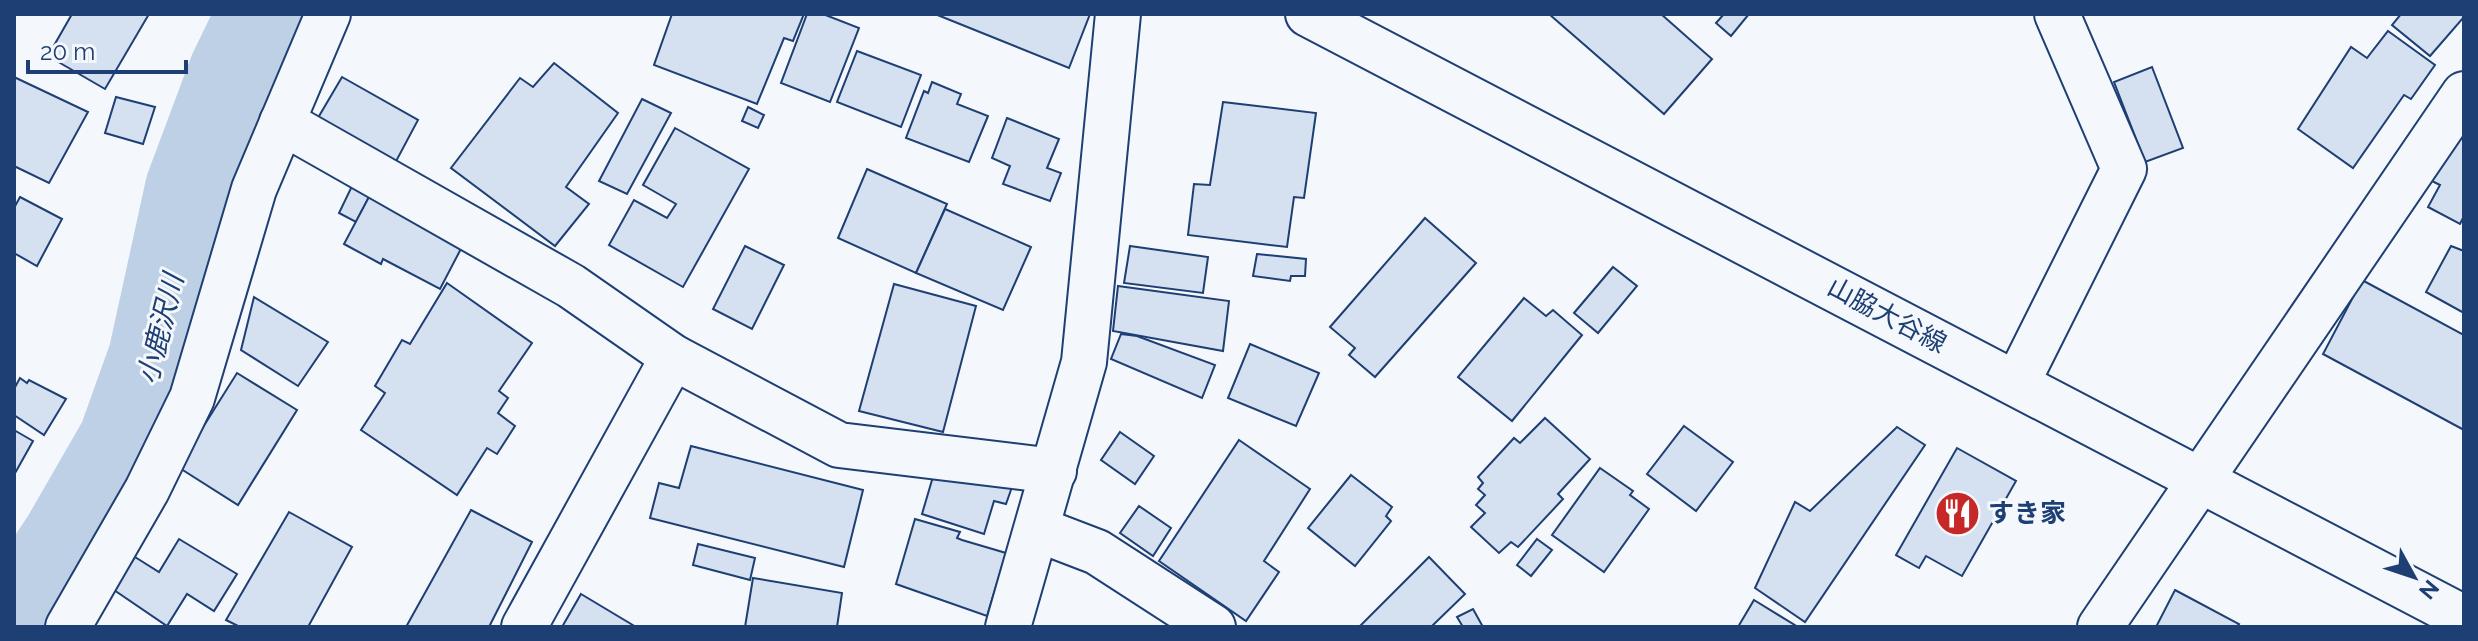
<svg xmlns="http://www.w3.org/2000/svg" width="2478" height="641" viewBox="0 0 2478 641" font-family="Raleway,'Noto Sans JP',sans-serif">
  <rect width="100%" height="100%" fill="#f4f7fb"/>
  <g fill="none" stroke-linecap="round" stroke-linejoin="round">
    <path stroke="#bed0e5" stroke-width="96" d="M19,627L22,611L69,541L126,442L156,358L193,189L236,74L265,14"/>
  </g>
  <g fill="#d5e0f0" stroke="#1d3f73" stroke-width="2">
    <path d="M72,14H149L105,89L48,56Z"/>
    <path d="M672,14H804L793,41L784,38L757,104L654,65Z"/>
    <path d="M807,14H823L859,28L830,102L781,83Z"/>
    <path d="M935,14H1090L1069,68Z"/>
    <path d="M1549,14H1661L1712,59L1664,114Z"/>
    <path d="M1724,14H1749L1731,36L1716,23Z"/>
    <path d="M2401,14H2464V17L2430,56L2392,25Z"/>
    <path d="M2388,31L2435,65L2411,99L2404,95L2353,168L2298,129L2351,47L2367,58Z"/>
    <path d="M857,51L921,75L901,127L837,102Z"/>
    <path d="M554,63L618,113L566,187L589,204L555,246L451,168L520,78L533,87Z"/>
    <path d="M2152,67L2183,148L2145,162L2114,82Z"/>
    <path d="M14,77L88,112L49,183L14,166Z"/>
    <path d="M342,77L418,120L393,167L315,123Z"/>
    <path d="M932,82L961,94L957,104L988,116L969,162L906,138L924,91L928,93Z"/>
    <path d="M116,97L155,107L143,144L105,133Z"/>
    <path d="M642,99L671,113L627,194L599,181Z"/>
    <path d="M1223,102L1316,113L1304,198L1294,197L1287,247L1188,235L1194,184L1210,185Z"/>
    <path d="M748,107L764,115L758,128L742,121Z"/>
    <path d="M1007,118L1059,139L1047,168L1061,173L1050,201L1003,184L1010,166L992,158Z"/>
    <path d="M675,128L749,169L683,287L609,245L634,200L667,218L676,204L643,185Z"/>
    <path d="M2464,131V216L2460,224L2428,207L2440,185L2428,179L2448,143L2455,147Z"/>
    <path d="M867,169L947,204L916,273L838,238Z"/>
    <path d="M352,186L370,195L356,222L339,213Z"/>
    <path d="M370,195L465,241L440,289L383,259L381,264L344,244Z"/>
    <path d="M20,197L62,219L37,266L14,253V208Z"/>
    <path d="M945,209L1031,247L1003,310L916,273Z"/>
    <path d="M1425,218L1476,263L1375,377L1349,355L1355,348L1330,327Z"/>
    <path d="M745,246L784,265L752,329L713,309Z"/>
    <path d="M1130,246L1208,257L1203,293L1124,283Z"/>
    <path d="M2451,246L2464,251V313L2426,292Z"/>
    <path d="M1257,254L1306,259L1305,276H1291L1290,281L1253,276Z"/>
    <path d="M1613,267L1637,286L1598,333L1574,313Z"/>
    <path d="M2362,280L2464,335V430L2323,354Z"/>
    <path d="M447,283L532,343L499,391L508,398L498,413L515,426L497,454L487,448L457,495L361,430L385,393L375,386L402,340L410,344Z"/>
    <path d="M894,284L976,306L943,432L859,411Z"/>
    <path d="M1118,286L1229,301L1223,351L1113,331Z"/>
    <path d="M254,297L328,342L298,386L241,350Z"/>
    <path d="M1524,298L1546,316L1553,310L1582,335L1512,421L1458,377Z"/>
    <path d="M1121,334L1137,336L1215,365L1202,398L1111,359Z"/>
    <path d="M1250,344L1319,373L1296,426L1228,398Z"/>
    <path d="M237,373L297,410L238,505L178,467Z"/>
    <path d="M20,378L27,383L29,380L66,399L44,435L14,415V389Z"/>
    <path d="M1545,418L1590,459L1558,494L1563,499L1518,547L1511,542L1499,553L1471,527L1485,513L1476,505L1485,495L1478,489L1483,483L1478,477L1514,438L1520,443Z"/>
    <path d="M1684,426L1733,462L1696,511L1647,474Z"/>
    <path d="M1897,427L1925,445L1805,622L1755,588L1795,502L1810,511Z"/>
    <path d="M14,430L33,441L14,475Z"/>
    <path d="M1120,432L1154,456L1135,484L1101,460Z"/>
    <path d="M1239,440L1310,489L1264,561L1279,572L1246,621L1159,561Z"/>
    <path d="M691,446L863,490L844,567L650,518L659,483L679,488Z"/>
    <path d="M1957,448L2016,481L1962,576L1926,556L1919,568L1896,555Z"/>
    <path d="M937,463L1012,487L1006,504L994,501L984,534L922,514Z"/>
    <path d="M1600,468L1633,491L1630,495L1649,509L1604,572L1552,535Z"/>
    <path d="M1351,475L1392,507L1386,516L1391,521L1355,566L1308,528Z"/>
    <path d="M1139,506L1171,528L1153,556L1120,533Z"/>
    <path d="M471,510L532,542L489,627H406Z"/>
    <path d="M289,512L352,547L308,627H240L226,620Z"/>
    <path d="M915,519L960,532L957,538L962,540L1006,553L987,616L896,584Z"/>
    <path d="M179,539L237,574L214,611L187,594L167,626L114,590L135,557L159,572Z"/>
    <path d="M1537,539L1552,550L1531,576L1517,565Z"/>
    <path d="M698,544L755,558L750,580L693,565Z"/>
    <path d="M1429,557L1465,594L1431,627H1359Z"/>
    <path d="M753,578L842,593L837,627H745Z"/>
    <path d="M2175,590L2239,624L2237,627H2156Z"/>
    <path d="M581,594L636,627H562Z"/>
    <path d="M1754,600L1798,627H1738Z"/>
    <path d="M1473,609L1483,627H1463L1457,617Z"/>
  </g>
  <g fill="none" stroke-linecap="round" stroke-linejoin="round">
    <defs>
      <g id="minor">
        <path d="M282,122L571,286L673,357L839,445L1054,471"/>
        <path d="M2017,383L2124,169L2057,14"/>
        <path d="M1037,529L1097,552L1213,627"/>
        <path d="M68,627L147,490L192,398L254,189L328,14"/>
        <path d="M524,627L673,357"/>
        <path d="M1008,627L1084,362L1118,14"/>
        <path d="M2100,627L2464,94"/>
      </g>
      <path id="major" d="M1308,14L2464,618"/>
    </defs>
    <use href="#minor" stroke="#1d3f73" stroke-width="48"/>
    <use href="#major" stroke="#1d3f73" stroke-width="48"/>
    <use href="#minor" stroke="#f4f7fb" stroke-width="44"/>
    <use href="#major" stroke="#f4f7fb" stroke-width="44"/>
  </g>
  <defs>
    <symbol id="restaurant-disc" viewBox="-11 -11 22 22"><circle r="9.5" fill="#c62828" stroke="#f4f7fb"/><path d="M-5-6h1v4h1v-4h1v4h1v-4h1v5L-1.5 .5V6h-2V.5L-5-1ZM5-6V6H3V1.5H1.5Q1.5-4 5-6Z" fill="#fff"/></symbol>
  </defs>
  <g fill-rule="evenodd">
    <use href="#restaurant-disc" x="1932" y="488" width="51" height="51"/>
  </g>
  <g text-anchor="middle" stroke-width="6" stroke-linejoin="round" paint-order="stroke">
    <g font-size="26" fill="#1d3f73" stroke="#f4f7fb">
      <text transform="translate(1887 315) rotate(28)" y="9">山脇大谷線</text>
    </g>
    <g font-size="26" font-weight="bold" fill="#1d3f73" stroke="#f4f7fb" text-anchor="start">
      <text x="1988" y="522">すき家</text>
    </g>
    <g font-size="28" font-style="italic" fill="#1d3f73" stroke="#f4f7fb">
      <text transform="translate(160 329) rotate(-76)" y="10">小鹿沢川</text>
    </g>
  </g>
  <rect width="2478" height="641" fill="none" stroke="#1d3f73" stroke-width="32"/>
  <g transform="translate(2414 577) rotate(130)" stroke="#f4f7fb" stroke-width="6" paint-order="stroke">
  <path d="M0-6L14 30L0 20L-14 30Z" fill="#1d3f73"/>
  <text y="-12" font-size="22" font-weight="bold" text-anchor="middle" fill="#1d3f73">N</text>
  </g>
  <path d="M28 60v12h158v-12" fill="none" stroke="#1d3f73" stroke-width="4"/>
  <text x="40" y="60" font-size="24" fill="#1d3f73" stroke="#f4f7fb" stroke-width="6" paint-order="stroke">20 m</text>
</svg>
